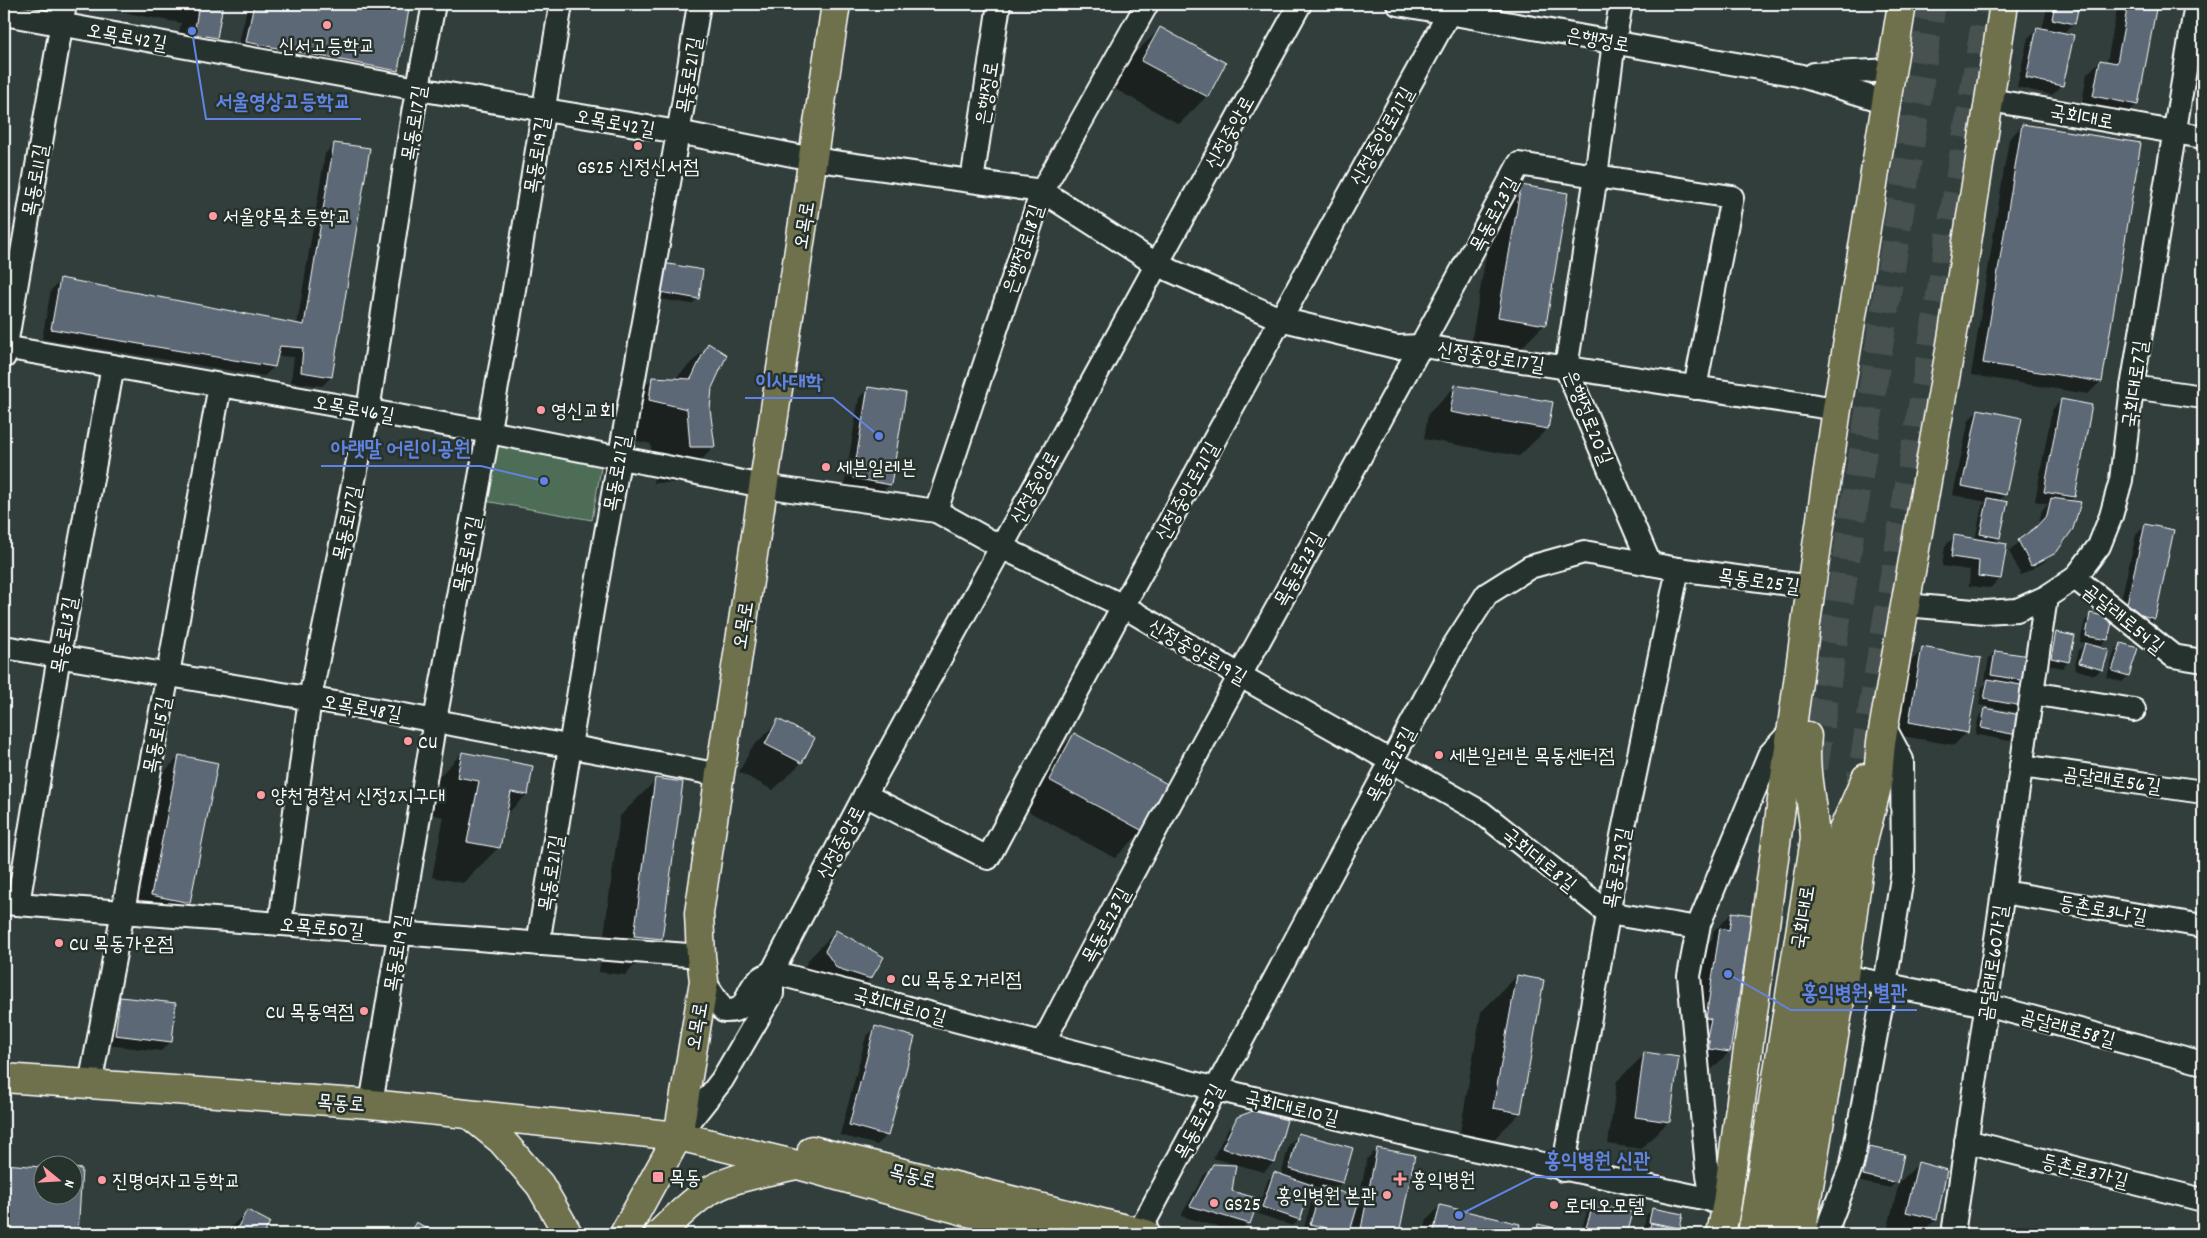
<svg xmlns="http://www.w3.org/2000/svg" width="2207" height="1238" viewBox="0 0 2207 1238" font-family="Dekko,'Poor Story',sans-serif">
  <rect width="100%" height="100%" fill="#313e3b"/>
  <filter id="ink" filterUnits="userSpaceOnUse"><feTurbulence type="fractalNoise" baseFrequency=".02" numOctaves="2"/><feDisplacementMap in="SourceGraphic" scale="10" xChannelSelector="R" yChannelSelector="G"/><feConvolveMatrix kernelMatrix="1 2 1 2 8 2 1 2 1" color-interpolation-filters="sRGB"/></filter>
  <g filter="url(#ink)">
    <path fill="#4e6d57" stroke="#a6b6ab" d="M496,443L602,462L592,520L485,501Z"/>
    <g fill="#0007">
      <path d="M77,4H222L216,37L197,57L175,53L181,23Z"/>
      <path d="M248,4H344L342,7L368,12L369,4H409L397,70L387,80L237,52Z"/>
      <path d="M2048,4H2078L2074,23L2063,34L2062,85L2052,95L2017,87L2028,38L2037,29L2042,30Z"/>
      <path d="M2118,4H2156L2137,104L2124,117L2081,109L2087,74L2100,61L2107,62Z"/>
      <path d="M1160,29L1207,96L1179,124L1115,89L1132,56Z"/>
      <path d="M2022,126L2101,381L2088,394L1971,375L2009,139Z"/>
      <path d="M334,144L331,377L322,386L291,382L294,357L277,356L274,367L264,376L42,339L51,290L61,280L297,325L325,154Z"/>
      <path d="M1521,186L1545,324L1517,352L1471,344L1493,214Z"/>
      <path d="M658,271L698,298L692,304L654,298Z"/>
      <path d="M709,345L711,388L709,409L714,447L678,483H654L651,444L614,436L617,414L653,378L674,380Z"/>
      <path d="M1456,386L1547,429L1519,456L1424,439L1428,414Z"/>
      <path d="M868,388L890,484L880,494L844,488L859,398Z"/>
      <path d="M2061,400L2074,497L2069,502L2055,552L2044,562L2021,575L2009,551L2038,526L2042,510L2048,504L2035,501L2052,410Z"/>
      <path d="M1978,410L2005,494L1998,502L1999,538L1994,543L2000,579L1990,588L1969,586L1970,570L1942,566L1945,546L1954,537L1975,540L1982,506L1986,502L1953,495L1969,420Z"/>
      <path d="M2203,489V508L2200,507Z"/>
      <path d="M2145,525L2154,618L2144,628L2118,613L2136,535Z"/>
      <path d="M2091,615L2107,640L2101,646L2095,645L2102,669L2095,675L2074,669L2079,650L2086,643L2080,642L2085,621Z"/>
      <path d="M2057,633L2068,662L2062,668L2045,664L2050,640Z"/>
      <path d="M2121,644L2128,676L2122,682L2107,677L2115,650Z"/>
      <path d="M1923,649L1967,732L1954,745L1897,735L1910,662Z"/>
      <path d="M1995,652L2025,680L2019,686L2021,706L2015,712L1979,705L1982,687L1988,682L1985,681L1989,658Z"/>
      <path d="M1985,709L2015,734L2009,741L1975,734L1979,716Z"/>
      <path d="M778,721L813,739L801,763L773,790L739,772L751,749Z"/>
      <path d="M1075,734L1167,785L1142,831L1115,858L1022,808L1047,762Z"/>
      <path d="M462,753L527,794L505,816L499,847L463,883L432,877L444,817L422,812L427,789Z"/>
      <path d="M179,757L189,902L161,930L124,922L152,784Z"/>
      <path d="M656,780L682,783L660,939L625,975L599,972L620,816Z"/>
      <path d="M1732,913L1729,1052L1710,1071L1690,1068L1701,949L1712,939L1713,932Z"/>
      <path d="M836,931L870,979L843,1006L809,995L798,979L809,959Z"/>
      <path d="M1517,976L1520,1113L1484,1149L1458,1144L1481,1012Z"/>
      <path d="M120,999L171,1041L161,1051L106,1045L110,1008Z"/>
      <path d="M876,1027L887,1135L877,1145L840,1135L866,1037Z"/>
      <path d="M1645,1054L1669,1121L1641,1149L1608,1144L1617,1081Z"/>
      <path d="M1238,1119L1274,1162L1264,1172L1213,1158L1228,1129Z"/>
      <path d="M1299,1135L1342,1182L1334,1191L1359,1199L1367,1159L1377,1149L1413,1156L1398,1234H1352L1358,1205H1356L1347,1234H1302L1313,1197L1321,1189L1310,1186L1299,1219L1293,1226L1256,1213L1268,1180L1274,1173L1281,1176L1289,1145Z"/>
      <path d="M1870,1148L1896,1182L1890,1188L1857,1181L1863,1154Z"/>
      <path d="M1919,1163L1936,1219L1920,1234H1901L1887,1231L1899,1183Z"/>
      <path d="M4,1165L42,1168V1196H72L80,1170L76,1234H4Z"/>
      <path d="M1214,1166L1248,1223L1239,1233L1181,1216L1204,1175Z"/>
      <path d="M1594,1203L1631,1214L1625,1234H1580L1588,1209Z"/>
      <path d="M1440,1206L1519,1225L1517,1234H1423L1427,1220Z"/>
      <path d="M1653,1209L1681,1215L1679,1228L1673,1234H1644L1647,1229L1644,1228L1646,1215Z"/>
      <path d="M247,1211L269,1223L262,1234H224Z"/>
      <path d="M416,1224L435,1234H406Z"/>
      <path d="M1538,1226L1570,1233V1234H1530Z"/>
    </g>
    <g fill="#5b6875" stroke="#fff">
      <path d="M196,4H223L217,38L194,34L199,4Z"/>
      <path d="M254,4H346L344,6L375,12L377,4H410L398,71L246,42Z"/>
      <path d="M2055,4H2079L2075,24L2052,19Z"/>
      <path d="M2128,4H2157L2138,105L2093,96L2100,60L2117,63Z"/>
      <path d="M1160,27L1226,63L1208,97L1141,61Z"/>
      <path d="M2037,27L2074,35L2063,86L2026,78Z"/>
      <path d="M2022,124L2141,143L2102,382L1983,363Z"/>
      <path d="M334,143L370,148L332,377L301,372L303,348L280,346L275,367L51,329L60,278L304,325Z"/>
      <path d="M1521,185L1568,193L1546,325L1498,317Z"/>
      <path d="M663,263L703,270L699,299L660,292Z"/>
      <path d="M708,343L727,355L712,388L710,409L715,447H690L687,409L649,400L652,377L691,379Z"/>
      <path d="M1455,385L1553,402L1548,429L1450,412Z"/>
      <path d="M868,387L906,393L891,485L853,478Z"/>
      <path d="M2061,399L2092,405L2075,497L2044,492Z"/>
      <path d="M1978,409L2022,418L2006,495L1962,486Z"/>
      <path d="M1988,498L2008,502L2000,538L1980,534Z"/>
      <path d="M2051,498L2081,502L2073,529L2056,553L2031,566L2018,540L2036,527L2047,515Z"/>
      <path d="M2145,524L2174,530L2155,619L2141,615L2127,603Z"/>
      <path d="M1954,535L2007,544L2001,579L1978,576L1979,561L1951,557Z"/>
      <path d="M2090,613L2113,618L2108,640L2086,636Z"/>
      <path d="M2056,632L2075,636L2069,662L2051,658Z"/>
      <path d="M2085,643L2109,650L2103,670L2079,663Z"/>
      <path d="M2121,643L2138,648L2129,676L2112,671Z"/>
      <path d="M1922,647L1981,658L1968,733L1909,722Z"/>
      <path d="M1995,651L2030,656L2026,681L1991,675Z"/>
      <path d="M1988,679L2026,686L2022,706L1984,699Z"/>
      <path d="M1985,708L2020,715L2017,735L1981,728Z"/>
      <path d="M778,719L815,738L802,763L765,744Z"/>
      <path d="M1074,733L1169,785L1143,831L1049,780Z"/>
      <path d="M462,752L533,766L528,795L511,792L500,848L467,842L479,781L457,777Z"/>
      <path d="M179,755L218,763L190,903L151,895Z"/>
      <path d="M655,778L683,782L662,939L634,936Z"/>
      <path d="M1732,912L1752,915L1730,1052L1709,1049V1040L1706,1041L1711,1019L1706,1018L1720,928L1729,930Z"/>
      <path d="M836,930L884,957L871,979L837,968L825,951Z"/>
      <path d="M1517,975L1544,980L1521,1113L1493,1108Z"/>
      <path d="M120,997L176,1003L172,1042L115,1035Z"/>
      <path d="M875,1026L915,1037L888,1136L849,1125Z"/>
      <path d="M1644,1052L1679,1057L1670,1122L1635,1117Z"/>
      <path d="M1253,1111L1287,1120L1275,1163L1222,1148L1237,1117Z"/>
      <path d="M1298,1133L1353,1148L1343,1183L1289,1169Z"/>
      <path d="M1869,1147L1904,1154L1898,1183L1863,1175Z"/>
      <path d="M1377,1148L1415,1155L1399,1234H1360Z"/>
      <path d="M1918,1162L1947,1170L1937,1219L1906,1212Z"/>
      <path d="M4,1164L42,1167V1196H72V1168L82,1169L78,1234H4Z"/>
      <path d="M1213,1164L1236,1165L1232,1191L1259,1199L1250,1224L1190,1206Z"/>
      <path d="M1274,1172L1312,1185L1300,1220L1262,1207Z"/>
      <path d="M1322,1186L1360,1198L1349,1234L1310,1224Z"/>
      <path d="M1594,1202L1633,1213L1627,1234H1584Z"/>
      <path d="M1440,1205L1520,1224L1518,1234H1433Z"/>
      <path d="M1652,1208L1683,1214L1680,1228L1649,1222Z"/>
      <path d="M247,1210L270,1222L264,1234H234Z"/>
      <path d="M416,1222L438,1234H409Z"/>
      <path d="M1651,1223L1673,1228L1672,1234H1648Z"/>
      <path d="M1538,1224L1572,1232L1571,1234H1536Z"/>
    </g>
    <g fill="none" stroke-linecap="round" stroke-linejoin="round">
      <g stroke="#46514f" stroke-width="28" stroke-dasharray="28 14" stroke-linecap="butt">
        <path d="M1814,768L1932,4"/>
        <path d="M1857,801L1988,4"/>
      </g>
      <defs>
        <g id="minor">
          <path d="M1398,4L1798,75L1887,102"/>
          <path d="M1621,4L1614,42L1596,176L1566,368L1650,564"/>
          <path d="M4,14L418,89L678,132L812,159L1042,191L1156,264L1280,319L1396,347L1423,346L1837,409"/>
          <path d="M1814,74L1892,70"/>
          <path d="M1990,100L2203,137"/>
          <path d="M972,181L999,4"/>
          <path d="M4,347L489,432L763,486L936,511L1001,547L1123,606L1239,675L1481,812L1608,913L1698,928"/>
          <path d="M4,357L65,4"/>
          <path d="M2132,387L2203,397"/>
          <path d="M936,511L1042,191L1147,4"/>
          <path d="M2075,578L2173,656L2203,661"/>
          <path d="M1906,605L1985,612L2017,610L2046,597L2075,578L2099,546L2111,516L2121,480L2132,387L2196,4"/>
          <path d="M4,647L383,711L720,775"/>
          <path d="M2032,693L2134,710"/>
          <path d="M2021,766L2203,792"/>
          <path d="M865,795L988,858L1123,606L1454,4"/>
          <path d="M2003,892L2203,926"/>
          <path d="M4,903L701,956"/>
          <path d="M18,904L59,656L113,366"/>
          <path d="M280,924L310,698L368,411L413,113L434,4"/>
          <path d="M538,944L592,611L683,105L699,4"/>
          <path d="M772,972L1216,1089L1430,1140L1727,1203"/>
          <path d="M1844,976L1986,1005L2203,1063"/>
          <path d="M704,981L724,1011C749,1012 743,997 756,982C759,978 767,975 772,972"/>
          <path d="M1043,1043C1196,747 1363,458 1519,164L1732,197L1695,388"/>
          <path d="M90,1085L168,674L220,385"/>
          <path d="M371,1104L435,720L507,332L561,4"/>
          <path d="M678,1136L722,1080L772,994V972L865,795L1300,4"/>
          <path d="M1966,1141L2203,1200"/>
          <path d="M1563,1170L1622,836L1678,569"/>
          <path d="M1712,1201L1707,1168L1689,976L1699,924L1769,755L1792,730"/>
          <path d="M1138,1234L1451,650L1487,594L1530,567L1584,552L1678,569L1811,587"/>
          <path d="M1825,1234L1852,1164L1885,985L1903,871L1902,760L1884,726"/>
          <path d="M1953,1234L2046,597"/>
        </g>
        <g id="major">
          <path d="M4,1078L371,1104L678,1136L798,1165L1048,1234"/>
          <path d="M470,1115L502,1141L540,1185L568,1234"/>
          <path d="M812,1150L1146,1234"/>
          <path d="M624,1234L678,1136L704,981L701,956L699,913L836,4"/>
          <path d="M659,1234C673,1221 687,1206 703,1195C728,1177 763,1173 792,1166"/>
          <path d="M1721,1234L1727,1203L1811,587L1837,409L1902,4"/>
          <path d="M1752,1234L1815,839C1813,804 1803,771 1807,736"/>
          <path d="M1776,1234L1840,837L1866,778"/>
          <path d="M1801,1234L1844,976L1862,845L1877,787L1881,742L1952,339L2004,4"/>
        </g>
      </defs>
      <use href="#minor" stroke="#fff" stroke-width="26"/>
      <use href="#major" stroke="#fff" stroke-width="31"/>
      <use href="#minor" stroke="#26332d" stroke-width="22"/>
      <use href="#major" stroke="#6e714b" stroke-width="28"/>
    </g>
  </g>
  <g fill="#ff9aa2" stroke="#26332d" stroke-width="2">
    <circle cx="327" cy="25" r="5"/>
    <circle cx="638" cy="146" r="5"/>
    <circle cx="213" cy="216" r="5"/>
    <circle cx="541" cy="410" r="5"/>
    <circle cx="826" cy="467" r="5"/>
    <circle cx="408" cy="741" r="5"/>
    <circle cx="1439" cy="755" r="5"/>
    <circle cx="261" cy="795" r="5"/>
    <circle cx="59" cy="943" r="5"/>
    <circle cx="891" cy="979" r="5"/>
    <circle cx="364" cy="1011" r="5"/>
    <rect x="652" y="1171" width="12" height="12" rx="2.5"/>
    <path d="M1397.5 1171.5h5v5h5v5h-5v5h-5v-5h-5v-5h5z"/>
    <circle cx="102" cy="1180" r="5"/>
    <circle cx="1387" cy="1195" r="5"/>
    <circle cx="1214" cy="1203" r="5"/>
    <circle cx="1554" cy="1205" r="5"/>
  </g>
  <g text-anchor="middle" stroke-width="5" stroke-linejoin="round" paint-order="stroke">
    <g font-size="20" fill="#fff" stroke="#26332d">
      <text transform="translate(127 36) rotate(10)" y="7">오목로42길</text>
      <text transform="translate(1598 39) rotate(10)" y="7">은행정로</text>
      <text transform="translate(688 75) rotate(-81)" y="7">목동로21길</text>
      <text transform="translate(986 93) rotate(-81)" y="7">은행정로</text>
      <text transform="translate(2082 116) rotate(10)" y="7">국회대로</text>
      <text transform="translate(615 122) rotate(10)" y="7">오목로42길</text>
      <text transform="translate(413 123) rotate(-81)" y="7">목동로17길</text>
      <text transform="translate(1229 132) rotate(-61)" y="7">신정중앙로</text>
      <text transform="translate(1381 136) rotate(-61)" y="7">신정중앙로21길</text>
      <text transform="translate(536 155) rotate(-81)" y="7">목동로19길</text>
      <text transform="translate(34 180) rotate(-80)" y="7">목동로11길</text>
      <text transform="translate(1493 214) rotate(-62)" y="7">목동로23길</text>
      <text transform="translate(803 225) rotate(-81)" y="7">오목로</text>
      <text transform="translate(1022 249) rotate(-72)" y="7">은행정로18길</text>
      <text transform="translate(1491 356) rotate(9)" y="7">신정중앙로17길</text>
      <text transform="translate(2134 384) rotate(-82)" y="7">국회대로7길</text>
      <text transform="translate(354 408) rotate(10)" y="7">오목로46길</text>
      <text transform="translate(1589 417) rotate(68)" y="7">은행정로20길</text>
      <text transform="translate(616 473) rotate(-80)" y="7">목동로21길</text>
      <text transform="translate(1034 487) rotate(-61)" y="7">신정중앙로</text>
      <text transform="translate(1186 491) rotate(-61)" y="7">신정중앙로21길</text>
      <text transform="translate(346 523) rotate(-78)" y="7">목동로17길</text>
      <text transform="translate(466 554) rotate(-79)" y="7">목동로19길</text>
      <text transform="translate(1298 569) rotate(-61)" y="7">목동로23길</text>
      <text transform="translate(1759 580) rotate(8)" y="7">목동로25길</text>
      <text transform="translate(2124 618) rotate(39)" y="7">곰달래로54길</text>
      <text transform="translate(742 625) rotate(-81)" y="7">오목로</text>
      <text transform="translate(63 635) rotate(-80)" y="7">목동로13길</text>
      <text transform="translate(1198 651) rotate(30)" y="7">신정중앙로19길</text>
      <text transform="translate(362 707) rotate(10)" y="7">오목로48길</text>
      <text transform="translate(156 735) rotate(-79)" y="7">목동로15길</text>
      <text transform="translate(1390 764) rotate(-62)" y="7">목동로25길</text>
      <text transform="translate(2112 779) rotate(8)" y="7">곰달래로56길</text>
      <text transform="translate(840 842) rotate(-62)" y="7">신정중앙로</text>
      <text transform="translate(1540 859) rotate(39)" y="7">국회대로8길</text>
      <text transform="translate(1616 868) rotate(-80)" y="7">목동로29길</text>
      <text transform="translate(550 873) rotate(-81)" y="7">목동로21길</text>
      <text transform="translate(2103 909) rotate(10)" y="7">등촌로3나길</text>
      <text transform="translate(1802 917) rotate(-81)" y="7">국회대로</text>
      <text transform="translate(1105 925) rotate(-62)" y="7">목동로23길</text>
      <text transform="translate(322 927) rotate(5)" y="7">오목로50길</text>
      <text transform="translate(396 953) rotate(-81)" y="7">목동로19길</text>
      <text transform="translate(1992 963) rotate(-82)" y="7">곰달래로60가길</text>
      <text transform="translate(900 1005) rotate(15)" y="7">국회대로10길</text>
      <text transform="translate(696 1026) rotate(-80)" y="7">오목로</text>
      <text transform="translate(2068 1027) rotate(15)" y="7">곰달래로58길</text>
      <text transform="translate(341 1102) rotate(4)" y="7">목동로</text>
      <text transform="translate(1292 1107) rotate(13)" y="7">국회대로10길</text>
      <text transform="translate(1198 1121) rotate(-62)" y="7">목동로25길</text>
      <text transform="translate(2085 1170) rotate(14)" y="7">등촌로3가길</text>
      <text transform="translate(913 1175) rotate(14)" y="7">목동로</text>
    </g>
    <g font-size="20" fill="#fff" stroke="#26332d" text-anchor="start">
      <text x="327" y="52" text-anchor="middle">신서고등학교</text>
      <text x="638" y="173" text-anchor="middle">GS25 신정신서점</text>
      <text x="223" y="223">서울양목초등학교</text>
      <text x="551" y="417">영신교회</text>
      <text x="836" y="474">세븐일레븐</text>
      <text x="418" y="748">CU</text>
      <text x="1449" y="762">세븐일레븐 목동센터점</text>
      <text x="271" y="802">양천경찰서 신정2지구대</text>
      <text x="69" y="950">CU 목동가온점</text>
      <text x="901" y="986">CU 목동오거리점</text>
      <text x="354" y="1018" text-anchor="end">CU 목동역점</text>
      <text x="669" y="1184">목동</text>
      <text x="1411" y="1186">홍익병원</text>
      <text x="112" y="1187">진명여자고등학교</text>
      <text x="1377" y="1202" text-anchor="end">홍익병원 본관</text>
      <text x="1224" y="1210">GS25</text>
      <text x="1564" y="1212">로데오모텔</text>
    </g>
  </g>
  <path fill="none" stroke="#6183e4" stroke-width="2" d="M192 31L206 119H361M879 436L833 398H745M544 481L481 466H321M1728 974L1791 1010H1917M1459 1215L1534 1177H1660"/>
  <g fill="#6183e4" stroke="#26332d" stroke-width="2">
    <circle cx="192" cy="31" r="5"/>
    <circle cx="879" cy="436" r="5"/>
    <circle cx="544" cy="481" r="5"/>
    <circle cx="1728" cy="974" r="5"/>
    <circle cx="1459" cy="1215" r="5"/>
  </g>
  <g font-size="21" text-anchor="middle" font-weight="bold" fill="#6183e4" stroke="#26332d" stroke-width="5" stroke-linejoin="round" paint-order="stroke">
    <text x="283" y="108">서울영상고등학교</text>
    <text x="789" y="388">이사대학</text>
    <text x="401" y="455">아랫말 어린이공원</text>
    <text x="1854" y="999">홍익병원 별관</text>
    <text x="1597" y="1167">홍익병원 신관</text>
  </g>
  <rect width="2207" height="1238" fill="none" stroke="#26332d" stroke-width="20"/>
  <rect x="10" y="10" width="2187" height="1218" fill="none" stroke="#fff" stroke-width="2" filter="url(#ink)"/>
  <g transform="translate(58 1180) rotate(108)"><circle r="24" fill="#26332d" stroke="#7d8581"/>
  <path d="M0-4L9 19L0 12L-9 19Z" fill="#ff9aa2"/>
  <text y="-8" font-size="14" font-weight="bold" text-anchor="middle" fill="#ffffff">N</text>
  </g>
</svg>
